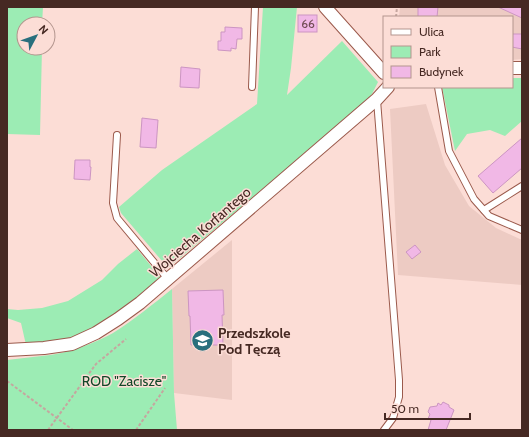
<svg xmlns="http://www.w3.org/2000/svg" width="529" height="437" viewBox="0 0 529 437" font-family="Cabin,sans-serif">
  <rect width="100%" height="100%" fill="#fcddd6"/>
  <g fill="#edcbc3">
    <path d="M400,7H522V59L512,60V17H399Z"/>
    <path d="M426,104L445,165L469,206L496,228L522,240V285L398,275L390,109Z"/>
    <path d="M232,240V400L174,393L172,289Z"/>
  </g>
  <g fill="#9cecb4">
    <path d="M7,7H43L42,24H24V48H42L40,135L7,134Z"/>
    <path d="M263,7H297L291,68L287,95L342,41L378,82L369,100L168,268L121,213L119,207L162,170L257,104Z"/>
    <path d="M512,78H522V121L505,136L490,130L467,134L455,151L442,87H512Z"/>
    <path d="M137,249L161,278L116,314L75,339L26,345L21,323L7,318V309L18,310L42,308L68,301L102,280L118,264Z"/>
    <path d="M172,289L174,393L177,430H7V360C21,358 36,357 50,355C68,353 97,342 113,333C134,320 153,304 172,289Z"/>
  </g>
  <g fill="#f1b8e6" stroke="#cc95c2">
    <path d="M418,7H438L437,17H418Z"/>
    <path d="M498,7H522V18Z"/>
    <rect x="298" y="15" width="19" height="17"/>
    <path d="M225,27L242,28V39H237L236,49L231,48V51L218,50V41H221V32H225Z"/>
    <path d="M512,34H522V49L512,47Z"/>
    <path d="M181,67L200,69L199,88L180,87Z"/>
    <path d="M142,118L158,120L156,148L140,147Z"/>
    <path d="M522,138V168L493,193L478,176Z"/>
    <path d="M75,160H90V167H91L90,180L74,179Z"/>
    <path d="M415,245L421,252L412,259L406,252Z"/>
    <path d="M223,290L224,315H222L223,345H191L190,316H189L188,291Z"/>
    <path d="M443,402L449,405V407L454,410L446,430H428L431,420L428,419L430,414L428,412L430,407L437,406L438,403L441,405Z"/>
  </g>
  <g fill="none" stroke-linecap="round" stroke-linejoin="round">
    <defs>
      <g id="lane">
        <path d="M252,87L255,7"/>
        <path d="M438,87L449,151L474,199L489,216L522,230"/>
        <path d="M377,100L399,380V397L393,418L384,430"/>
        <path d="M117,135L113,203L117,218L168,279"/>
        <path d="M484,210L522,186"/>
      </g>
      <g id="street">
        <path d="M325,7L384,73"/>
        <path d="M512,68H522"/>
        <path d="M7,350L44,348L72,344L96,333L118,319L140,303L377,99L388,87"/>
      </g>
    </defs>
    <use href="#lane" stroke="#9b5a4c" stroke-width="8"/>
    <use href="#street" stroke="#9b5a4c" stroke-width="14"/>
    <g stroke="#c5a69f" stroke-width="2" stroke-dasharray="3 2" stroke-linecap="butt">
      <path d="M396,17L397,7"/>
      <path d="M7,381L73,430"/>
      <path d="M48,430L96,364L126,339"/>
      <path d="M136,430L165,388"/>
    </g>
    <use href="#lane" stroke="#fff" stroke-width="6"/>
    <use href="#street" stroke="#fff" stroke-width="12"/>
  </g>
  <defs>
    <symbol id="school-disc" viewBox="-11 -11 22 22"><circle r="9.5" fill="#296f7d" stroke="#fcddd6"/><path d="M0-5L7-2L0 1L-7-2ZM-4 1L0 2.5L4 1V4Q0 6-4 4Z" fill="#fff"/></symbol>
  </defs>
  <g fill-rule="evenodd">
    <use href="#school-disc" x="190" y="328" width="25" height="25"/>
  </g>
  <g text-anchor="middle" stroke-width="3" stroke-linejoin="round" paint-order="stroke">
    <g font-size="12" fill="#714d54">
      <text x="308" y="28">66</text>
    </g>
    <g font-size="14" fill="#462923" stroke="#fcddd6">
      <text transform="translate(200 232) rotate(-41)" y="5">Wojciecha Korfantego</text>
    </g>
    <g font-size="14" font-weight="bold" fill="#462923" stroke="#fcddd6" text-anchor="start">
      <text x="218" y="338">Przedszkole<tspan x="218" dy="16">Pod Tęczą</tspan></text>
    </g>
    <g font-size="14" fill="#124828" stroke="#fcddd6">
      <text x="124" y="386">ROD "Zacisze"</text>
    </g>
  </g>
  <rect width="529" height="437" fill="none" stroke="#462923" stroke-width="16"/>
  <rect x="383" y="16" width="130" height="72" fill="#fcddd6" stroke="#b3958e"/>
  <rect x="391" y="29" width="20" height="6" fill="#ffffff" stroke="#b3958e"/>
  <text x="419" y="36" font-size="12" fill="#462923">Ulica</text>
  <rect x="391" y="46" width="20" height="12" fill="#9cecb4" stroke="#b3958e"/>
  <text x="419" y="56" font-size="12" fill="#462923">Park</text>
  <rect x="391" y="66" width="20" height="12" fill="#f1b8e6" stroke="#b3958e"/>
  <text x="419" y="76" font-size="12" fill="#462923">Budynek</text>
  <g transform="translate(36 36) rotate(49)"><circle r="19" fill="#fcddd6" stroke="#b3958e"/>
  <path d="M0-3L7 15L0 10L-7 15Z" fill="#296f7d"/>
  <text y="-6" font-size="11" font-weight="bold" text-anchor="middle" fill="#462923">N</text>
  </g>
  <path d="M385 413v6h85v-6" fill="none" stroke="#462923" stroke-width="2"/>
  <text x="391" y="413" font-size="12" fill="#462923" stroke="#fcddd6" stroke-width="3" paint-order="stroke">50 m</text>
</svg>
